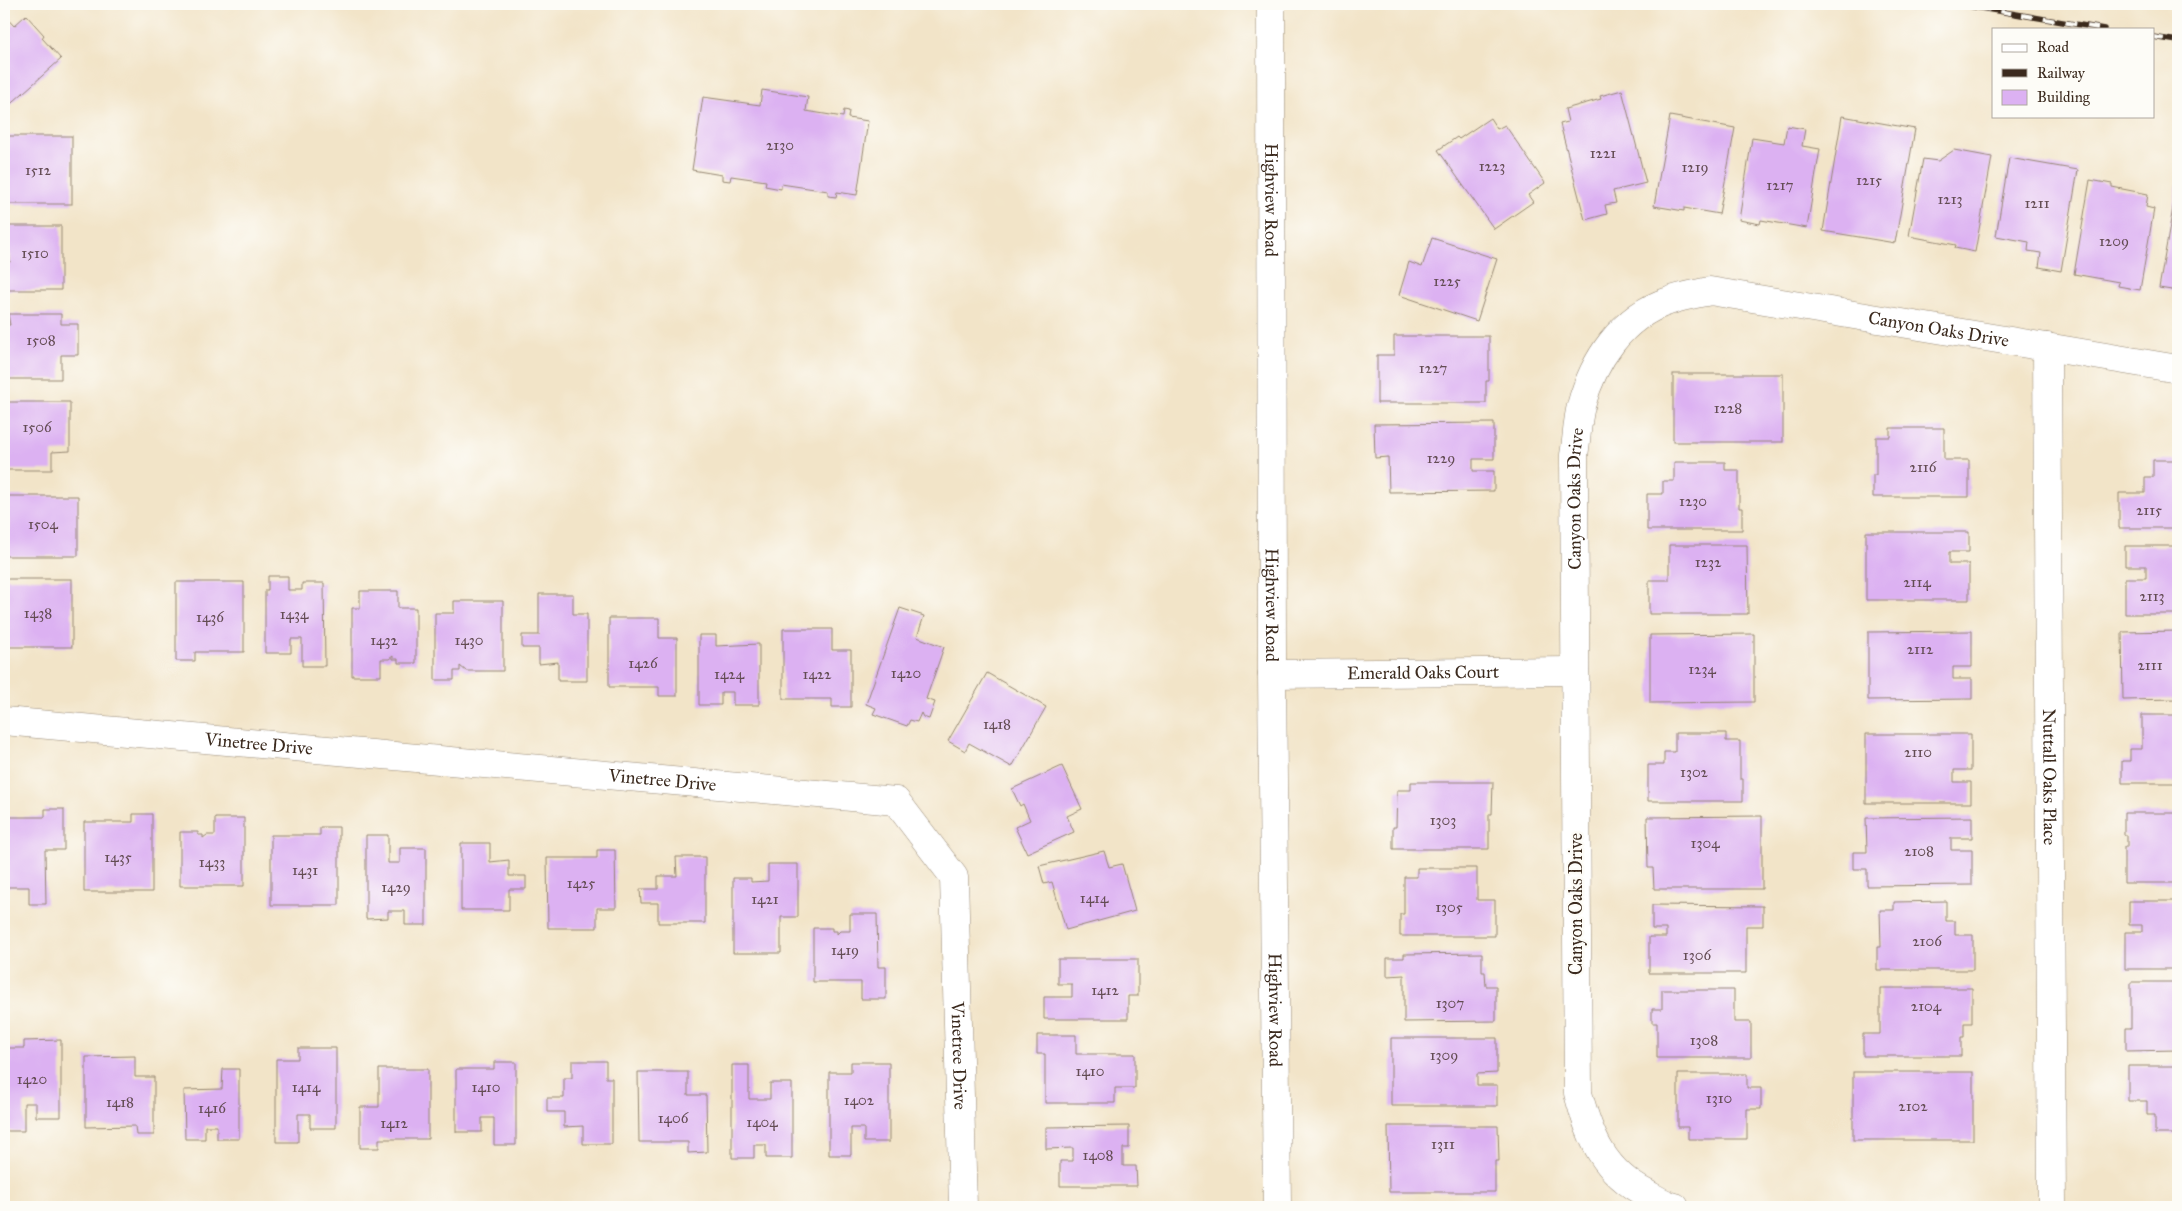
<svg xmlns="http://www.w3.org/2000/svg" width="2182" height="1211" viewBox="0 0 2182 1211" font-family="'IM FELL Great Primer',serif">
  <rect width="100%" height="100%" fill="#fdfcf7"/>
  <filter id="ink" filterUnits="userSpaceOnUse"><feTurbulence type="fractalNoise" baseFrequency=".02" numOctaves="2"/><feDisplacementMap in="SourceGraphic" scale="10" xChannelSelector="R" yChannelSelector="G"/><feConvolveMatrix kernelMatrix="1 2 1 2 8 2 1 2 1" color-interpolation-filters="sRGB"/></filter>
  <filter id="wash" filterUnits="userSpaceOnUse"><feTurbulence type="fractalNoise" baseFrequency=".0096" numOctaves="4" result="noise"/><feDisplacementMap in="SourceGraphic" scale="20" xChannelSelector="R" yChannelSelector="G"/><feGaussianBlur stdDeviation="1.12" result="paint"/><feColorMatrix in="noise" values="0 0 0 0 0 0 0 0 0 0 0 0 0 0 0 0 0 1.4 0 .05"/><feComposite in="paint" operator="in"/></filter>
  <g filter="url(#wash)">
    <rect width="100%" height="100%" fill="#f2e4c8"/>
    <g id="blocks">
      <g fill="#dcb1f2">
        <path d="M4,15L14,26L26,15L44,35L42,38L61,59L4,110Z"/>
        <path d="M762,90L808,97L806,111L843,117L844,110L849,111L848,118L868,121L857,195L837,192L836,197L828,196V191L781,184V189L765,186L766,181L731,176L730,181L722,180V175L692,170L703,97L760,105Z"/>
        <path d="M1622,90L1646,183L1613,191L1616,203L1605,205L1607,214L1585,220L1560,124L1568,122L1565,109L1601,99L1600,96Z"/>
        <path d="M1670,116L1735,128L1719,214L1684,208V211L1654,206Z"/>
        <path d="M1842,116L1915,129L1895,243L1823,231Z"/>
        <path d="M1490,118L1497,129L1505,125L1545,183L1528,195L1533,202L1494,229L1438,150L1457,137L1459,139Z"/>
        <path d="M1787,126L1805,129L1802,146L1820,149L1807,228L1761,220L1760,224L1739,220L1752,138L1784,143Z"/>
        <rect x="4" y="136" width="68" height="68"/>
        <path d="M1954,150L1992,157L1975,252L1955,248L1956,245L1909,236L1923,159L1938,161Z"/>
        <path d="M2009,158L2078,170L2061,271L2039,267L2041,253L2028,251L2029,242L1996,236Z"/>
        <path d="M2090,180L2112,184V187L2148,194L2146,207L2154,209L2140,290L2118,286L2119,282L2074,274Z"/>
        <path d="M2177,185H2178V291L2159,288Z"/>
        <path d="M7,226H61V290H4V262H10Z"/>
        <path d="M1432,238L1497,259L1477,321L1399,295L1409,262L1422,267Z"/>
        <path d="M8,314H61V324H78V355H61V379H4V325H10Z"/>
        <path d="M1394,336H1489V381H1486V403H1377V355H1394Z"/>
        <rect x="1673" y="374" width="110" height="68"/>
        <path d="M4,402H70V451L52,452V470H4Z"/>
        <path d="M1494,423V459H1473V471H1494V491L1389,492L1388,457L1375,458L1374,424Z"/>
        <path d="M1890,428H1944V460H1969V497H1873V475H1876V437H1890Z"/>
        <path d="M2153,460H2178V528H2119V493H2145V477H2153Z"/>
        <path d="M1674,462H1725V470H1739V508H1742V530H1647V494H1663V481H1674Z"/>
        <path d="M4,496H78V556H4V530H9V519H4Z"/>
        <path d="M1866,532H1969V552H1949V564H1969V600H1866Z"/>
        <path d="M1669,545H1747L1748,614H1649V580H1669Z"/>
        <path d="M2125,546H2178V614H2125V578H2146V566H2125Z"/>
        <path d="M268,576H288V590H302V583H324L325,666H302V639H291V653H265V590H268Z"/>
        <rect x="4" y="579" width="68" height="68"/>
        <path d="M176,582H244V652H195V661H176Z"/>
        <path d="M360,591H398V608H416V663H398V659H393V656L389,659H381V676H352V608H360Z"/>
        <path d="M539,594H573V614H587V681H558V662L539,664V648H522V635H539Z"/>
        <path d="M454,601H503V671H466L460,666V671H454V680H435V613H454Z"/>
        <path d="M900,608L924,616L917,637L944,647L926,699L935,702L929,719L923,717L921,713L917,722L910,720L907,726L873,714L876,708L866,704Z"/>
        <path d="M609,618H659V638H677V696H659V687H609Z"/>
        <path d="M783,629H832V650H851V707H832V699H783Z"/>
        <path d="M1972,631V667H1953V679H1972V699L1868,700V632Z"/>
        <path d="M2178,631V699L2123,700L2122,632Z"/>
        <path d="M1754,634V702L1650,703V635Z"/>
        <path d="M699,635H716V646L759,644V705H733V692H721V705H699Z"/>
        <path d="M987,673L1046,707L1012,767L969,743L965,751L948,741Z"/>
        <path d="M2142,715H2178V783H2122V761H2130V749H2142Z"/>
        <path d="M1675,733H1726V741H1740V779H1743V801H1648V765H1664V752H1675Z"/>
        <path d="M1866,734H1971V770H1954V782H1971V803H1866Z"/>
        <path d="M1062,766L1082,809L1067,816L1074,832L1027,853L1015,827L1030,820L1023,804L1020,806L1012,789Z"/>
        <path d="M1411,782H1493L1492,814H1489V849H1393V827H1396L1397,790H1411Z"/>
        <path d="M45,809H64V850H45L46,904H29V887H4V817H45Z"/>
        <path d="M2124,813H2178V883H2124V847H2127V835H2124Z"/>
        <path d="M133,814H152V892H84V822H133Z"/>
        <path d="M1762,816V889H1654L1653,868H1648L1647,817Z"/>
        <path d="M1972,817V838H1951V850H1972V885L1867,886V869H1853V852H1867L1866,818Z"/>
        <path d="M215,818H244V886H180V832H198V835H203V838L207,835H215Z"/>
        <path d="M320,827H339V905H271V835H320Z"/>
        <path d="M366,835H388V863H400V848H426V925H405V911H388V918L366,919Z"/>
        <path d="M461,843H490V862L509,860V876H526V889H509V910H461Z"/>
        <path d="M597,850H615L616,908H597V928H548L547,858H597Z"/>
        <path d="M1104,851L1109,867L1122,864L1135,911L1066,930L1052,882L1044,884L1039,866Z"/>
        <path d="M676,857H705V923H658V903H641L640,889H658V876H677Z"/>
        <path d="M768,864H798V917H781V953H733V878H751V882L768,881Z"/>
        <path d="M1417,868H1477V900H1495V936H1400V914H1404V877H1417Z"/>
        <path d="M1946,901V921H1955V935H1973V970H1877V947H1881L1880,910H1894V902Z"/>
        <path d="M2129,901H2178V969H2125V932H2142V925H2129Z"/>
        <path d="M1652,905L1763,906V926H1746V973H1649V937H1666V929H1652Z"/>
        <path d="M850,914H877L878,967H886V999H861V982H813V928H832V931H837V934L840,931H850Z"/>
        <path d="M1482,953V972H1485L1486,986H1496V1021L1404,1022V975L1387,976V958H1404V954Z"/>
        <path d="M1058,959H1138V996H1128V1019H1044V997H1072V984H1058Z"/>
        <path d="M2131,982H2178V1050L2126,1051V1028H2131Z"/>
        <path d="M1880,988H1972V1023H1964V1037H1961V1056H1863V1034H1880Z"/>
        <path d="M1662,990H1734V1022H1751V1058H1657V1023H1652V1009H1662Z"/>
        <path d="M1037,1035H1076V1054H1135V1088H1115V1103H1045V1054H1037Z"/>
        <path d="M1391,1038H1497V1073L1477,1074V1085H1497V1106H1391Z"/>
        <path d="M61,1040V1117H36V1103H24V1131H4V1048H24V1041Z"/>
        <path d="M298,1048H336V1128H310V1114H298V1142H276V1059H298Z"/>
        <path d="M135,1056V1077H154V1135H136L135,1126L86,1127V1057Z"/>
        <path d="M572,1061H606V1078H612V1144H583V1126L564,1127V1112H547V1098H564V1078H572Z"/>
        <path d="M494,1062H516V1145H494V1118H482V1132H456V1069H494Z"/>
        <path d="M851,1062H889V1142H864V1128H851V1155H829V1072H851Z"/>
        <path d="M732,1065H749V1099H770V1083H792V1158H766V1145H754V1158H732Z"/>
        <path d="M2128,1066H2178V1134H2155V1115H2147V1101H2128Z"/>
        <path d="M223,1069H239V1139H217V1126H205V1139H185L184,1090L222,1089Z"/>
        <path d="M379,1069H428V1139H379V1148H360V1107H379Z"/>
        <path d="M638,1072H688V1095H706L707,1152L688,1153V1142H639Z"/>
        <rect x="1853" y="1072" width="120" height="68"/>
        <path d="M1678,1074H1747V1088H1761V1109H1747V1139H1688V1127H1678Z"/>
        <path d="M1129,1126V1148H1123V1166H1136L1137,1186H1060V1161H1073V1148L1046,1149V1127Z"/>
        <path d="M1388,1126H1498L1499,1161H1495V1192H1389Z"/>
      </g>
    </g>
  </g>
  <g filter="url(#ink)">
    <use href="#blocks" fill-opacity="0" stroke="#968773" stroke-width="1"/>
    <g fill="none" stroke-linecap="round" stroke-linejoin="round">
      <defs>
        <g id="street">
          <path id="s1" d="M2047,347L2052,1207"/>
          <path id="s2" d="M1272,674L1575,671"/>
          <path id="s3" d="M4,721L896,801L954,877L963,1207"/>
          <path id="s4" d="M1675,1207C1665,1205 1656,1199 1647,1194C1604,1172 1590,1138 1578,1093L1574,455C1577,439 1577,421 1581,406C1593,361 1622,316 1669,301C1682,296 1696,294 1710,291L2178,369"/>
        </g>
        <g id="secondary">
          <path id="s5" d="M1271,4L1272,674L1277,1207"/>
        </g>
      </defs>
      <use href="#street" stroke="#968773" stroke-width="29"/>
      <use href="#secondary" stroke="#968773" stroke-width="29"/>
      <use href="#street" stroke="#fff" stroke-width="28"/>
      <use href="#secondary" stroke="#fff" stroke-width="28"/>
      <defs>
        <g id="rail">
          <path d="M1957,4L2104,29"/>
          <path d="M2153,37L2178,41"/>
        </g>
      </defs>
      <use href="#rail" stroke="#3b2a1e" stroke-width="5.5"/>
      <use href="#rail" stroke="#fdfcf7" stroke-width="4" stroke-dasharray="11" stroke-linecap="butt"/>
    </g>
  </g>
  <g text-anchor="middle" stroke-width="5" stroke-linejoin="round" paint-order="stroke">
    <g font-size="15" fill="#634c53">
      <text x="780" y="150">2130</text>
      <text x="1603" y="158">1221</text>
      <text x="1492" y="171">1223</text>
      <text x="1695" y="172">1219</text>
      <text x="38" y="175">1512</text>
      <text x="1869" y="185">1215</text>
      <text x="1780" y="190">1217</text>
      <text x="1950" y="204">1213</text>
      <text x="2037" y="208">1211</text>
      <text x="2114" y="246">1209</text>
      <text x="35" y="258">1510</text>
      <text x="1447" y="286">1225</text>
      <text x="41" y="345">1508</text>
      <text x="1433" y="373">1227</text>
      <text x="1728" y="413">1228</text>
      <text x="37" y="432">1506</text>
      <text x="1441" y="463">1229</text>
      <text x="1923" y="472">2116</text>
      <text x="1693" y="506">1230</text>
      <text x="2149" y="515">2115</text>
      <text x="43" y="529">1504</text>
      <text x="1708" y="567">1232</text>
      <text x="1917" y="587">2114</text>
      <text x="2152" y="601">2113</text>
      <text x="38" y="618">1438</text>
      <text x="294" y="619">1434</text>
      <text x="210" y="622">1436</text>
      <text x="384" y="645">1432</text>
      <text x="469" y="645">1430</text>
      <text x="1920" y="654">2112</text>
      <text x="643" y="668">1426</text>
      <text x="2150" y="670">2111</text>
      <text x="1702" y="674">1234</text>
      <text x="906" y="678">1420</text>
      <text x="729" y="679">1424</text>
      <text x="817" y="679">1422</text>
      <text x="997" y="729">1418</text>
      <text x="1918" y="757">2110</text>
      <text x="1694" y="777">1302</text>
      <text x="1443" y="825">1303</text>
      <text x="1705" y="848">1304</text>
      <text x="1919" y="856">2108</text>
      <text x="118" y="862">1435</text>
      <text x="212" y="867">1433</text>
      <text x="305" y="875">1431</text>
      <text x="581" y="888">1425</text>
      <text x="396" y="892">1429</text>
      <text x="1094" y="903">1414</text>
      <text x="765" y="904">1421</text>
      <text x="1449" y="912">1305</text>
      <text x="1927" y="946">2106</text>
      <text x="845" y="955">1419</text>
      <text x="1697" y="960">1306</text>
      <text x="1105" y="995">1412</text>
      <text x="1450" y="1008">1307</text>
      <text x="1926" y="1011">2104</text>
      <text x="1704" y="1045">1308</text>
      <text x="1444" y="1060">1309</text>
      <text x="1090" y="1076">1410</text>
      <text x="32" y="1084">1420</text>
      <text x="306" y="1092">1414</text>
      <text x="486" y="1092">1410</text>
      <text x="1719" y="1103">1310</text>
      <text x="859" y="1105">1402</text>
      <text x="120" y="1107">1418</text>
      <text x="1913" y="1111">2102</text>
      <text x="212" y="1113">1416</text>
      <text x="673" y="1123">1406</text>
      <text x="762" y="1127">1404</text>
      <text x="394" y="1128">1412</text>
      <text x="1443" y="1149">1311</text>
      <text x="1098" y="1160">1408</text>
    </g>
    <g font-size="18" fill="#3b2a1e" stroke="#fdfcf7">
      <text dy="6" stroke="none"><textPath href="#s5" startOffset="196">Highview Road</textPath></text>
      <text dy="6" stroke="none"><textPath href="#s4" startOffset="1262">Canyon Oaks Drive</textPath></text>
      <text dy="6" stroke="none"><textPath href="#s4" startOffset="752">Canyon Oaks Drive</textPath></text>
      <text dy="6" stroke="none"><textPath href="#s5" startOffset="601">Highview Road</textPath></text>
      <text dy="6" stroke="none"><textPath href="#s2" startOffset="151">Emerald Oaks Court</textPath></text>
      <text dy="6" stroke="none"><textPath href="#s3" startOffset="256">Vinetree Drive</textPath></text>
      <text dy="6" stroke="none"><textPath href="#s1" startOffset="430">Nuttall Oaks Place</textPath></text>
      <text dy="6" stroke="none"><textPath href="#s3" startOffset="661">Vinetree Drive</textPath></text>
      <text transform="translate(1576 904) rotate(-90)" y="6">Canyon Oaks Drive</text>
      <text dy="6" stroke="none"><textPath href="#s5" startOffset="1006">Highview Road</textPath></text>
      <text dy="6" stroke="none"><textPath href="#s3" startOffset="1170">Vinetree Drive</textPath></text>
    </g>
  </g>
  <rect width="2182" height="1211" fill="none" stroke="#fdfcf7" stroke-width="20"/>
  <rect x="1992" y="28" width="162" height="90" fill="#fdfcf7" stroke="#afa8a0"/>
  <rect x="2002" y="44" width="25" height="8" fill="#ffffff" stroke="#afa8a0"/>
  <text x="2037" y="52" font-size="15" fill="#3b2a1e">Road</text>
  <rect x="2002" y="69" width="25" height="8" fill="#3b2a1e" stroke="#afa8a0"/>
  <text x="2037" y="78" font-size="15" fill="#3b2a1e">Railway</text>
  <rect x="2002" y="90" width="25" height="15" fill="#dcb1f2" stroke="#afa8a0"/>
  <text x="2037" y="102" font-size="15" fill="#3b2a1e">Building</text>
</svg>
